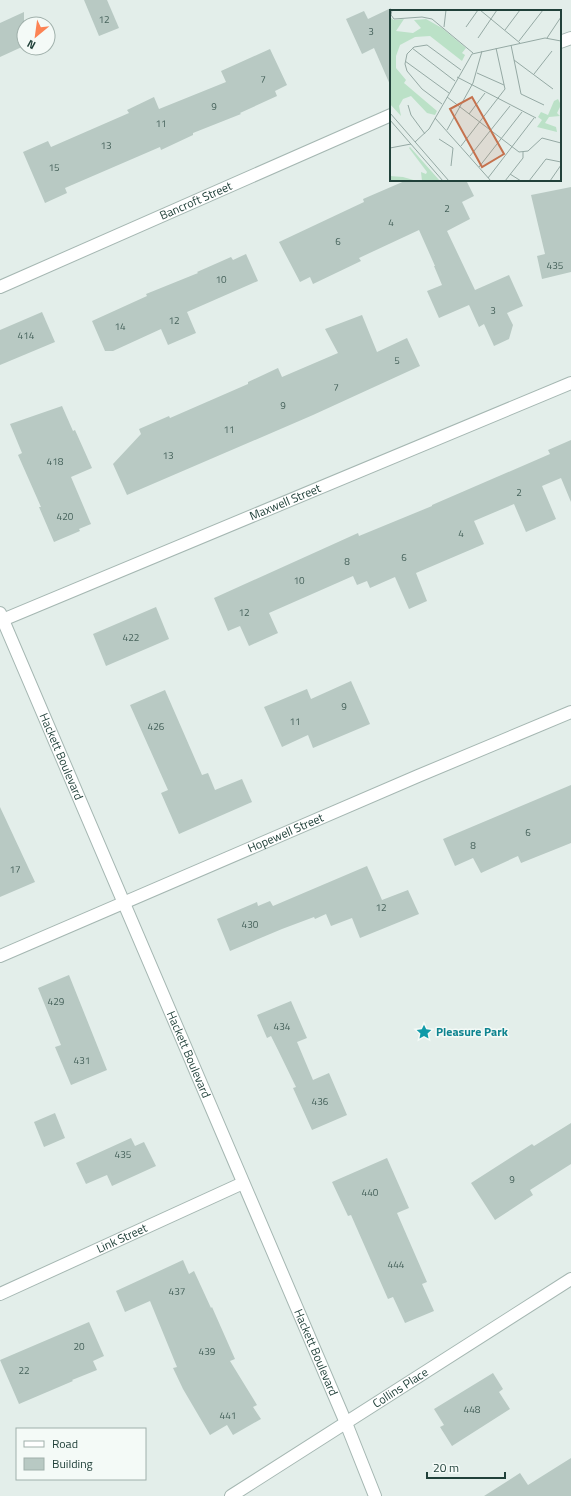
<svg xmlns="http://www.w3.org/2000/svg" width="571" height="1496" viewBox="0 0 571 1496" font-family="'Titillium Web',sans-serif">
  <rect width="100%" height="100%" fill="#e3eeea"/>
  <g fill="#b8c9c3">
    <path d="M84,0H107L119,28L99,36Z"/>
    <path d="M391,8V87L374,48L362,54L346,19L364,11L368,19Z"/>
    <path d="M24,12V46L0,57V23Z"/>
    <path d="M270,49L287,85L275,91L277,96L240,113L241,114L193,133V135L161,150L160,147L65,188L67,193L45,203L23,152L48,141L51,147L129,113L127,110L154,97L159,109L226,82L221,71Z"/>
    <path d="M407,180H466L474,196L462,202L470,219L447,231L475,290L509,275L523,306L507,313L513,325L509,339L494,346L484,324L479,327L469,305L439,318L427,291L442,285L434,266H435L419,230L359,258L361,261L313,284L310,277L300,282L279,242L364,202L363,199Z"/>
    <path d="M571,187V272L542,279L537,256L545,254L531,195Z"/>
    <path d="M246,254L258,281L187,312L196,333L168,345L161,329L113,351H105L92,321L147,296L146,294L198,273L197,272L231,257L233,260Z"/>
    <path d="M42,312L55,342L0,365V330Z"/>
    <path d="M362,315L377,352L407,338L420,366L313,415L127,495L113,464L141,434L139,429L169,416L170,418L248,384V382L278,368L282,377L338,353L325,329Z"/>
    <path d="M62,406L73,431L75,430L92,468L71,477L91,524L79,529L80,531L54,542L39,507H41L18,455L22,453L10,424Z"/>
    <path d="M571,440V502L561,478L542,486L556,519L526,532L514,504L474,521L484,544L416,573L427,601L409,609L395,577L370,588L367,581L357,585L353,576L269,613L278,633L249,646L240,626L228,631L214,598L358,533L359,536L432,506V505L550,454L548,450Z"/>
    <path d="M156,607L169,639L106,666L93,634Z"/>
    <path d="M351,681L370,724L313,748L308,735L282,747L264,707L307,689L311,699Z"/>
    <path d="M165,690L202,775L208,773L215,790L242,779L252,802L179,834L161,793L168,790L130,705Z"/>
    <path d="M571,785V843L521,863L518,856L481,873L473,858L455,866L443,839Z"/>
    <path d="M0,807L35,882L0,897Z"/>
    <path d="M367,866L382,900L408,890L419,914L360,938L352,918L331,926L326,914L315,919L314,917L282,929L230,951L217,919L257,902L258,906L270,901L273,906Z"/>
    <path d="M69,975L107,1070L71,1085L55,1047L61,1045L38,988Z"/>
    <path d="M291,1001L307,1038L297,1042L313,1080L329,1073L347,1115L312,1130L293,1088L296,1087L278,1050L271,1036L267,1038L257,1015Z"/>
    <path d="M55,1113L65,1138L44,1147L34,1122Z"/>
    <path d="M571,1123V1164L530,1190L533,1195L495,1220L471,1183L532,1144L534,1146Z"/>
    <path d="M131,1138L135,1146L144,1142L156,1166L112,1186L107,1175L86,1184L76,1163Z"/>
    <path d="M387,1158L409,1208L397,1213L427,1282L422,1284L434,1311L405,1323L393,1297L388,1299L351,1215L348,1216L332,1182Z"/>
    <path d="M183,1260L189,1274L194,1271L211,1308L212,1307L235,1359L230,1361L257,1405L253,1407L261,1419L233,1435L227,1425L210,1435L183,1389L173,1368L177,1367L150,1301L125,1312L116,1291Z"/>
    <path d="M89,1322L104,1356L93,1361L97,1370L72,1380L73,1381L19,1404L0,1360Z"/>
    <path d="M493,1373L503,1389L499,1392L510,1409L452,1446L440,1427L444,1425L434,1409Z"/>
    <path d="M571,1458V1496H484L520,1473L528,1485Z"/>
  </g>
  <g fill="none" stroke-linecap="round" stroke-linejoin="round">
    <defs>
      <g id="minor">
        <path d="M560,42L571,38"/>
        <path id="s1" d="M0,287L391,115"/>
        <path id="s2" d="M0,613L346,1423L375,1496"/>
        <path id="s3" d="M0,621L571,383"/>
        <path id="s4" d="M0,956L418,776L571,712"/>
        <path id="s5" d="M0,1294L243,1183"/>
        <path id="s6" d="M231,1496L571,1279"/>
      </g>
    </defs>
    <use href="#minor" stroke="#a5b7b2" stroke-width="14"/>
    <use href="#minor" stroke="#fff" stroke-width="12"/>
  </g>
  <defs>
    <symbol id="sight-bare" viewBox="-9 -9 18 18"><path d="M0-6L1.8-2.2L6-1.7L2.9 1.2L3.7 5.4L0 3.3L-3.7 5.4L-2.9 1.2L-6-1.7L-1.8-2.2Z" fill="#0f9aa8" stroke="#f4faf7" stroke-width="2.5" paint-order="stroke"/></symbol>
  </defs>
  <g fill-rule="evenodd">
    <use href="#sight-bare" x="413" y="1021" width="22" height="22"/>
  </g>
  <g text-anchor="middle" stroke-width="3" stroke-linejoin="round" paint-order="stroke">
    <g font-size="10" fill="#47635c">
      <text x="104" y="23">12</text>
      <text x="371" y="35">3</text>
      <text x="263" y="83">7</text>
      <text x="214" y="110">9</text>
      <text x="161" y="127">11</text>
      <text x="106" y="149">13</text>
      <text x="54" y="171">15</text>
      <text x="447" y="212">2</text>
      <text x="391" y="226">4</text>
      <text x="338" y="245">6</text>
      <text x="555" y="269">435</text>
      <text x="221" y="283">10</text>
      <text x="493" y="314">3</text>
      <text x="174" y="324">12</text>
      <text x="120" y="330">14</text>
      <text x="26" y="339">414</text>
      <text x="397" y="364">5</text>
      <text x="336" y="391">7</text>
      <text x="283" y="409">9</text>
      <text x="229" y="433">11</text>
      <text x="168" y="459">13</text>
      <text x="55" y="465">418</text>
      <text x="519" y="496">2</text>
      <text x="65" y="520">420</text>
      <text x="461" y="537">4</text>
      <text x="404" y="561">6</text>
      <text x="347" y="565">8</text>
      <text x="299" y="584">10</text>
      <text x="244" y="616">12</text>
      <text x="131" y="641">422</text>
      <text x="344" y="710">9</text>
      <text x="295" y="725">11</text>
      <text x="156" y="730">426</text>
      <text x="528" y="836">6</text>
      <text x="473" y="849">8</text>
      <text x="15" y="873">17</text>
      <text x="381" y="911">12</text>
      <text x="250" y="928">430</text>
      <text x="56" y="1005">429</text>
      <text x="282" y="1030">434</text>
      <text x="82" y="1064">431</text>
      <text x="320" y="1105">436</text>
      <text x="123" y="1158">435</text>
      <text x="512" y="1183">9</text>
      <text x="370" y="1196">440</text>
      <text x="396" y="1268">444</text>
      <text x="177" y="1295">437</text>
      <text x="79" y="1350">20</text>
      <text x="207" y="1355">439</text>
      <text x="24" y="1374">22</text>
      <text x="472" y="1413">448</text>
      <text x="228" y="1419">441</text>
    </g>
    <g font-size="12" fill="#21413a" stroke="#f4faf7">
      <text dy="4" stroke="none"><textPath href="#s1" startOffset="214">Bancroft Street</textPath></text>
      <text dy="4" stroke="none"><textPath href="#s3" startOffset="309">Maxwell Street</textPath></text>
      <text dy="4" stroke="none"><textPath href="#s2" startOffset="156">Hackett Boulevard</textPath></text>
      <text dy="4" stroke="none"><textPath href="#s4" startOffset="311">Hopewell Street</textPath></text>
      <text dy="4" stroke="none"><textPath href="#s2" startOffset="480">Hackett Boulevard</textPath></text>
      <text dy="4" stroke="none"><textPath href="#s5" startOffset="134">Link Street</textPath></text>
      <text dy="4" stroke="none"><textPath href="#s2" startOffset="804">Hackett Boulevard</textPath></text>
      <text dy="4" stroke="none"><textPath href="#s6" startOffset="201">Collins Place</textPath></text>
    </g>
    <g font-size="12" font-weight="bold" fill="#0d838f" stroke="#f4faf7" text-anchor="start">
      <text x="436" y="1036">Pleasure Park</text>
    </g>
  </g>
  <g transform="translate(390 10)">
    <rect width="171" height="171" fill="#e3eeea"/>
    <path d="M0,7L4,10L14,9L6,21L23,23L31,18L24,10L36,9L52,18L76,38L72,43L75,45L72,51L40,26L25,27L10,35L6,46V58L16,70L14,73L47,101L45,105L37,103L21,86L13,89L9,96L11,106L0,94ZM168,89L171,95L167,103L170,106L159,107L155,113L166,117L167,122L147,117L152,110L148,107L151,102L158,105L164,91ZM20,137L27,145L50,171H32L31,162L36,164L37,162L19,138ZM0,166L13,167L27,171H0Z" fill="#bbe1c7"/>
    <path fill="none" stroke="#95a9a4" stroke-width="1" d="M2,0L1,5L4,9L32,7L42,9L83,43M90,0L130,33M54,17L56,0M76,17L88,0M115,20L130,0M88,28L107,0M157,28L171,7M129,31L153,0M121,35L131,84L154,95M22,38L65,71M124,50L163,79M15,51L59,83M87,63L114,75M144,64L162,41M67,67L146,108M57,87L129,142L138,141L152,128L171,133M52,94L32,79L17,61L15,54L17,44L24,37L37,35L71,60M18,95L21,105L35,124M0,103L59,171M79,104L95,83M45,108L101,171M0,110L53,171M57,120L83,73L92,41M49,129L63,138L61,156M25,132L39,119L82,44L155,28L171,31M71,136L115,79L106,38M0,138L21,134M80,146L120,96M89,157L132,102M120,164L131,171M98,168L144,108M115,171L133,148V142M139,171L156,149L171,152M160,171L171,155"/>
    <path fill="#c5724e" fill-opacity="0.15" stroke="#c5724e" stroke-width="2" d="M82,87L114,144L92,157L60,99Z"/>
    <rect width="171" height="171" fill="none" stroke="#21413a" stroke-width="2"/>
  </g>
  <rect x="16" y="1428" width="130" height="52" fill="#f4faf7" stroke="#a0b0ab"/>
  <rect x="24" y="1441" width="20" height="6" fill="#ffffff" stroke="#a0b0ab"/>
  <text x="52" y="1448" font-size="12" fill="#21413a">Road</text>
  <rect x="24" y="1458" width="20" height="12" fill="#b8c9c3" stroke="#a0b0ab"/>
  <text x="52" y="1468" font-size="12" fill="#21413a">Building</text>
  <g transform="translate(36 36) rotate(209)"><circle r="19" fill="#f4faf7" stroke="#a0b0ab"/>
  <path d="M0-3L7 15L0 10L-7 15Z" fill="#fc8354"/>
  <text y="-6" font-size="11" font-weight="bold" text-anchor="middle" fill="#21413a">N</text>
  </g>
  <path d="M427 1472v6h78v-6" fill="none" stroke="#21413a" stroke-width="2"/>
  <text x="433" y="1472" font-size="12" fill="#21413a" stroke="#f4faf7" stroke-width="3" paint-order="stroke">20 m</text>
</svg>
